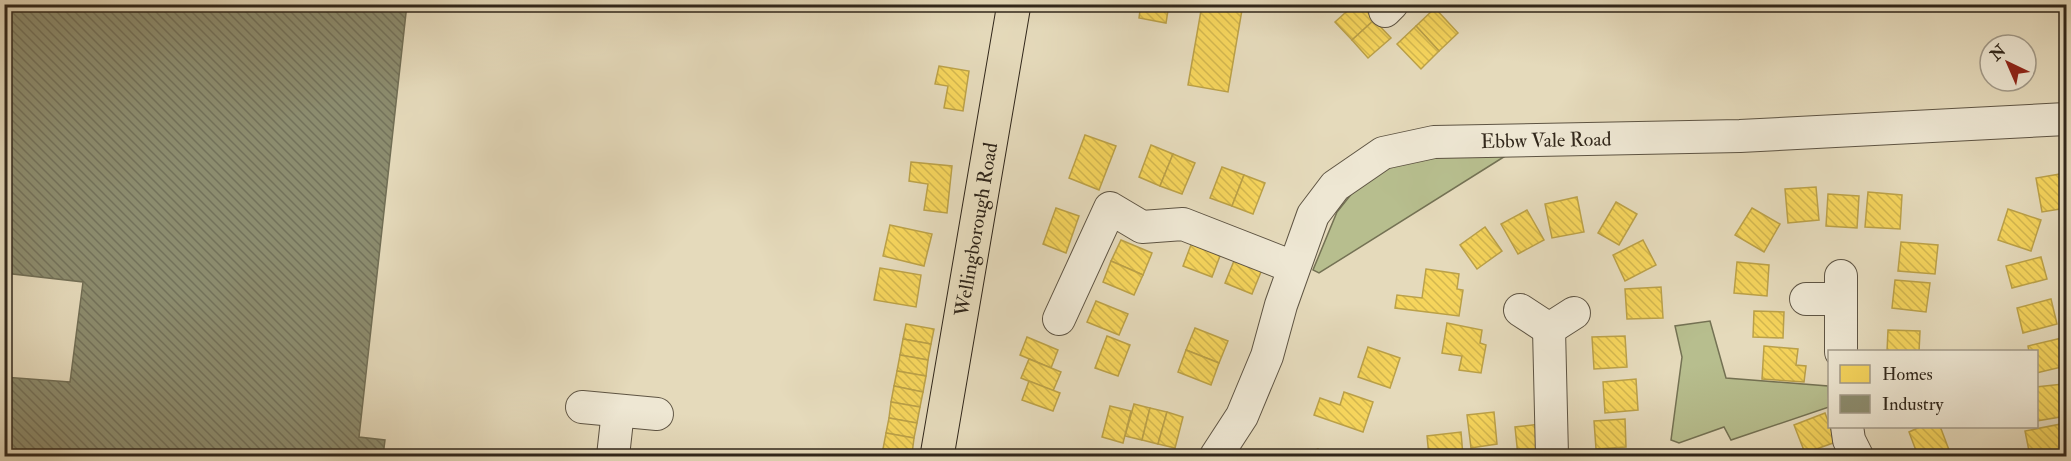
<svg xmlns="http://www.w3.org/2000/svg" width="2071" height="461" viewBox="0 0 2071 461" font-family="'IM FELL Double Pica',serif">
  <defs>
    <pattern id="homes-back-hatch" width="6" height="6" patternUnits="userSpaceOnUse" patternTransform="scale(1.5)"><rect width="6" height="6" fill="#f6d55c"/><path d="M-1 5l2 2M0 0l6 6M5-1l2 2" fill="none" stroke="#d3b74f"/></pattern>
    <pattern id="industry-back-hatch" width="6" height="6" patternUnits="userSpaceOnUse" patternTransform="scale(1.5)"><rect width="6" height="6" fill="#8c8c6e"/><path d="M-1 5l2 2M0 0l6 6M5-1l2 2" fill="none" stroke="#73725a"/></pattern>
  </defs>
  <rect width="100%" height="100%" fill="#e5dabb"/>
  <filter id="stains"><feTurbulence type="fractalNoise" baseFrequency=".00333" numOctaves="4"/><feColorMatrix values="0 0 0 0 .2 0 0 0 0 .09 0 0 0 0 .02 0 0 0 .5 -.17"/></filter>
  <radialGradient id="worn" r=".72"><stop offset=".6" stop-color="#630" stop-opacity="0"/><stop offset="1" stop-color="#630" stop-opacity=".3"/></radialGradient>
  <g fill="#b7be8e" stroke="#747254" stroke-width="1.5">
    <path d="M1518,148L1319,273L1313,270L1337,212L1353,192L1403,156Z"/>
    <path d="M1710,321L1726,378L1828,386L1829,407L1731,440L1724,427L1679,443L1671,440L1682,357L1675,326Z"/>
  </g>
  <g fill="url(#homes-back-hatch)" stroke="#bba148" stroke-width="1.5">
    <path d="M1141,4H1169L1166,23L1139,18Z"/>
    <path d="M1197,4H1243L1228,92L1188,85L1202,5Z"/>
    <path d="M1355,4H1361L1374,20L1352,40L1335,22Z"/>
    <path d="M1435,8L1458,33L1439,51L1416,26Z"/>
    <path d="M1374,20L1391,38L1368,58L1352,40Z"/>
    <path d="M1416,26L1439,51L1421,69L1397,44Z"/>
    <path d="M939,66L969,71L963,111L944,108L948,86L935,84Z"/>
    <path d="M1085,135L1116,146L1099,190L1069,178Z"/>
    <path d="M1151,145L1173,154L1160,186L1139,177Z"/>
    <path d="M1173,154L1195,163L1182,194L1160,186Z"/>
    <path d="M911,162L952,166L947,213L924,210L928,184L909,181Z"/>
    <path d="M1222,167L1244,175L1232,206L1210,198Z"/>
    <path d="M2066,173V208L2042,212L2036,178Z"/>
    <path d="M1244,175L1265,183L1253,214L1232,206Z"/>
    <path d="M1816,187L1819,220L1788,223L1785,189Z"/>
    <path d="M1868,192L1902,195L1900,229L1865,227Z"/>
    <path d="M1828,194L1859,196L1857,228L1826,226Z"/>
    <path d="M1577,197L1584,232L1552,238L1545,204Z"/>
    <path d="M1616,202L1637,214L1619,245L1598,233Z"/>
    <path d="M1056,208L1079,216L1066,253L1043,244Z"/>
    <path d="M1752,208L1780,224L1764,252L1735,235Z"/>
    <path d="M2008,209L2041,220L2031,251L1998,240Z"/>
    <path d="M1527,210L1544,240L1518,254L1501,224Z"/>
    <path d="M890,225L932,234L924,266L883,256Z"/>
    <path d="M1485,227L1502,251L1477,269L1460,245Z"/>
    <path d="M1194,237L1223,248L1212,277L1183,266Z"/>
    <path d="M1121,240L1152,253L1143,275L1111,261Z"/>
    <path d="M1643,240L1656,265L1625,281L1613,255Z"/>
    <path d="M1901,242L1938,245L1935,274L1898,271Z"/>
    <path d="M1236,256L1263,267L1252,294L1225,283Z"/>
    <path d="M2041,257L2047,279L2012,288L2006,266Z"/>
    <path d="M1111,261L1143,275L1134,295L1103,282Z"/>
    <path d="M1737,262L1769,265L1767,296L1734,293Z"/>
    <path d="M880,268L921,275L916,307L874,300Z"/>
    <path d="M1426,269L1459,274L1457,289L1463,290L1459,316L1395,308L1397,295L1422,298Z"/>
    <path d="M1895,280L1930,283L1926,312L1892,308Z"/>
    <path d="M1661,287L1663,318L1627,319L1625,289Z"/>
    <path d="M2051,299L2057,324L2023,333L2017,308Z"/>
    <path d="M1096,301L1128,314L1119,335L1087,322Z"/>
    <path d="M1754,311L1784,312L1783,338L1753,337Z"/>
    <path d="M1447,323L1482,330L1480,343L1486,345L1481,373L1459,370L1462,356L1442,353Z"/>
    <path d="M906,324L934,329L931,344L903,339Z"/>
    <path d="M1195,328L1228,341L1219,363L1186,350Z"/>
    <path d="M1888,330L1920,331L1919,352H1887Z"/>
    <path d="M1107,336L1130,345L1118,376L1095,368Z"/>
    <path d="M1625,336L1627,367L1594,369L1592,337Z"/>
    <path d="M1027,337L1058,350L1051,368L1020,355Z"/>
    <path d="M2066,337V366L2036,373V352H2029L2028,346Z"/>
    <path d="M903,339L931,344L928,360L900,355Z"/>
    <path d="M1764,346L1798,349L1796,365L1806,366L1804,382L1762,379Z"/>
    <path d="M1368,347L1400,358L1390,388L1358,377Z"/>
    <path d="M1186,350L1219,363L1211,385L1178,372Z"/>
    <path d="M900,355L928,360L926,376L897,371Z"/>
    <path d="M1029,359L1061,372L1053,391L1021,378Z"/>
    <path d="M897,371L926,376L923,392L894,386Z"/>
    <path d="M1636,379L1638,410L1605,413L1603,382Z"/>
    <path d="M1029,381L1060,393L1053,411L1022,400Z"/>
    <path d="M2063,384L2066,416L2036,421V387Z"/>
    <path d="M894,386L923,392L920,407L891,402Z"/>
    <path d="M1344,392L1373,402L1363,432L1314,415L1320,398L1340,405Z"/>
    <path d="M891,402L920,407L917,423L889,418Z"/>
    <path d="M1134,404L1150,408L1142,440L1125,436Z"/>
    <path d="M1110,406L1131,411L1123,443L1102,437Z"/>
    <path d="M1150,408L1167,412L1158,444L1142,440Z"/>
    <path d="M1167,412L1183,417L1175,448L1158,444Z"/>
    <path d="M1494,412L1497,444L1471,448L1467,415Z"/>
    <path d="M1825,413L1836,442L1805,453L1794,425Z"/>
    <path d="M889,418L917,423L914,438L886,433Z"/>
    <path d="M1625,419L1626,447L1596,449L1594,421Z"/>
    <path d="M1540,424L1543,456H1518L1515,427Z"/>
    <path d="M2061,424L2066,456H2030L2025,431Z"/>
    <path d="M1922,426H1940L1949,450L1930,456H1918L1909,432Z"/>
    <path d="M1461,432L1463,456H1429L1427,436Z"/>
    <path d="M886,433L914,438L912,454L883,449Z"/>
    <path d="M883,449L912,454L911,456H882Z"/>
    <path d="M1318,449L1322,456H1302Z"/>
  </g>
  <path fill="url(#industry-back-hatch)" stroke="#716e55" stroke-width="1.5" d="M4,4H407L359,437L385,440L383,456H4V377L70,382L83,282L4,273Z"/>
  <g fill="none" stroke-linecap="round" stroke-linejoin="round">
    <defs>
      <g id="minor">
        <path d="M1385,11L1392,4"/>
        <path d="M1806,299H1841"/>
        <path d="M1520,310L1549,329"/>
        <path d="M1059,319L1110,208L1142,227L1183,224L1293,267"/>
        <path d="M1549,329L1552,456"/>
        <path d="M1549,329L1574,313"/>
        <path d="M1841,352V276"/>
        <path d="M582,407L657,414"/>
        <path d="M1847,426L1849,440L1857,456"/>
        <path d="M613,456L618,411"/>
        <path id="s1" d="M1216,456L1242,416L1267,356L1281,305L1313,215L1335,186L1383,153L1434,142L1740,136L2066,119"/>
      </g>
      <g id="major">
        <path id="s2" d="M937,456L1014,4"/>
      </g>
    </defs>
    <use href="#minor" stroke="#5e5443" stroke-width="34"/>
    <use href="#major" stroke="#31271b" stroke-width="35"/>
    <use href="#minor" stroke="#eee7d3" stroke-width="32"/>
    <use href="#major" stroke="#e5dabb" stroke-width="33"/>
  </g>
  <g text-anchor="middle" stroke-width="6" stroke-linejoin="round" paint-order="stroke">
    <g font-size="20" fill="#31271b" stroke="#eee7d3">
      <text dy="7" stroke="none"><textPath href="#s1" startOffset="520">Ebbw Vale Road</textPath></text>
      <text dy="7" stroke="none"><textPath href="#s2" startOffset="230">Wellingborough Road</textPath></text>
    </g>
  </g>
  <rect width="2071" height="461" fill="none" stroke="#e5dabb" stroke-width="24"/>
  <rect x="6" y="6" width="2059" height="449" fill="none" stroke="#31271b" stroke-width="3"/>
  <rect x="12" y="12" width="2047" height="437" fill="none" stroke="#31271b" stroke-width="1.5"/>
  <rect x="1828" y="350" width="210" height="78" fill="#eee7d3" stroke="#a29a89" stroke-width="1.5"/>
  <rect x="1840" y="365" width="30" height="18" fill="#f6d55c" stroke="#a29a89" stroke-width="1.5"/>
  <text x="1882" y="380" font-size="18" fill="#31271b">Homes</text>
  <rect x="1840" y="395" width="30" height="18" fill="#8c8c6e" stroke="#a29a89" stroke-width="1.5"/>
  <text x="1882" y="410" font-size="18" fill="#31271b">Industry</text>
  <g transform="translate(2008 63) rotate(316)"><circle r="28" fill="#eee7d3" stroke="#a29a89" stroke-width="1.5"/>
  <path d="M0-4.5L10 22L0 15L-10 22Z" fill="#8f2418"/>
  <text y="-9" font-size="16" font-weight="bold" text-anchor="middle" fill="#31271b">N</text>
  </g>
  <rect width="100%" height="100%" filter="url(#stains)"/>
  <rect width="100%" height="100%" fill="url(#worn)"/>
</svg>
